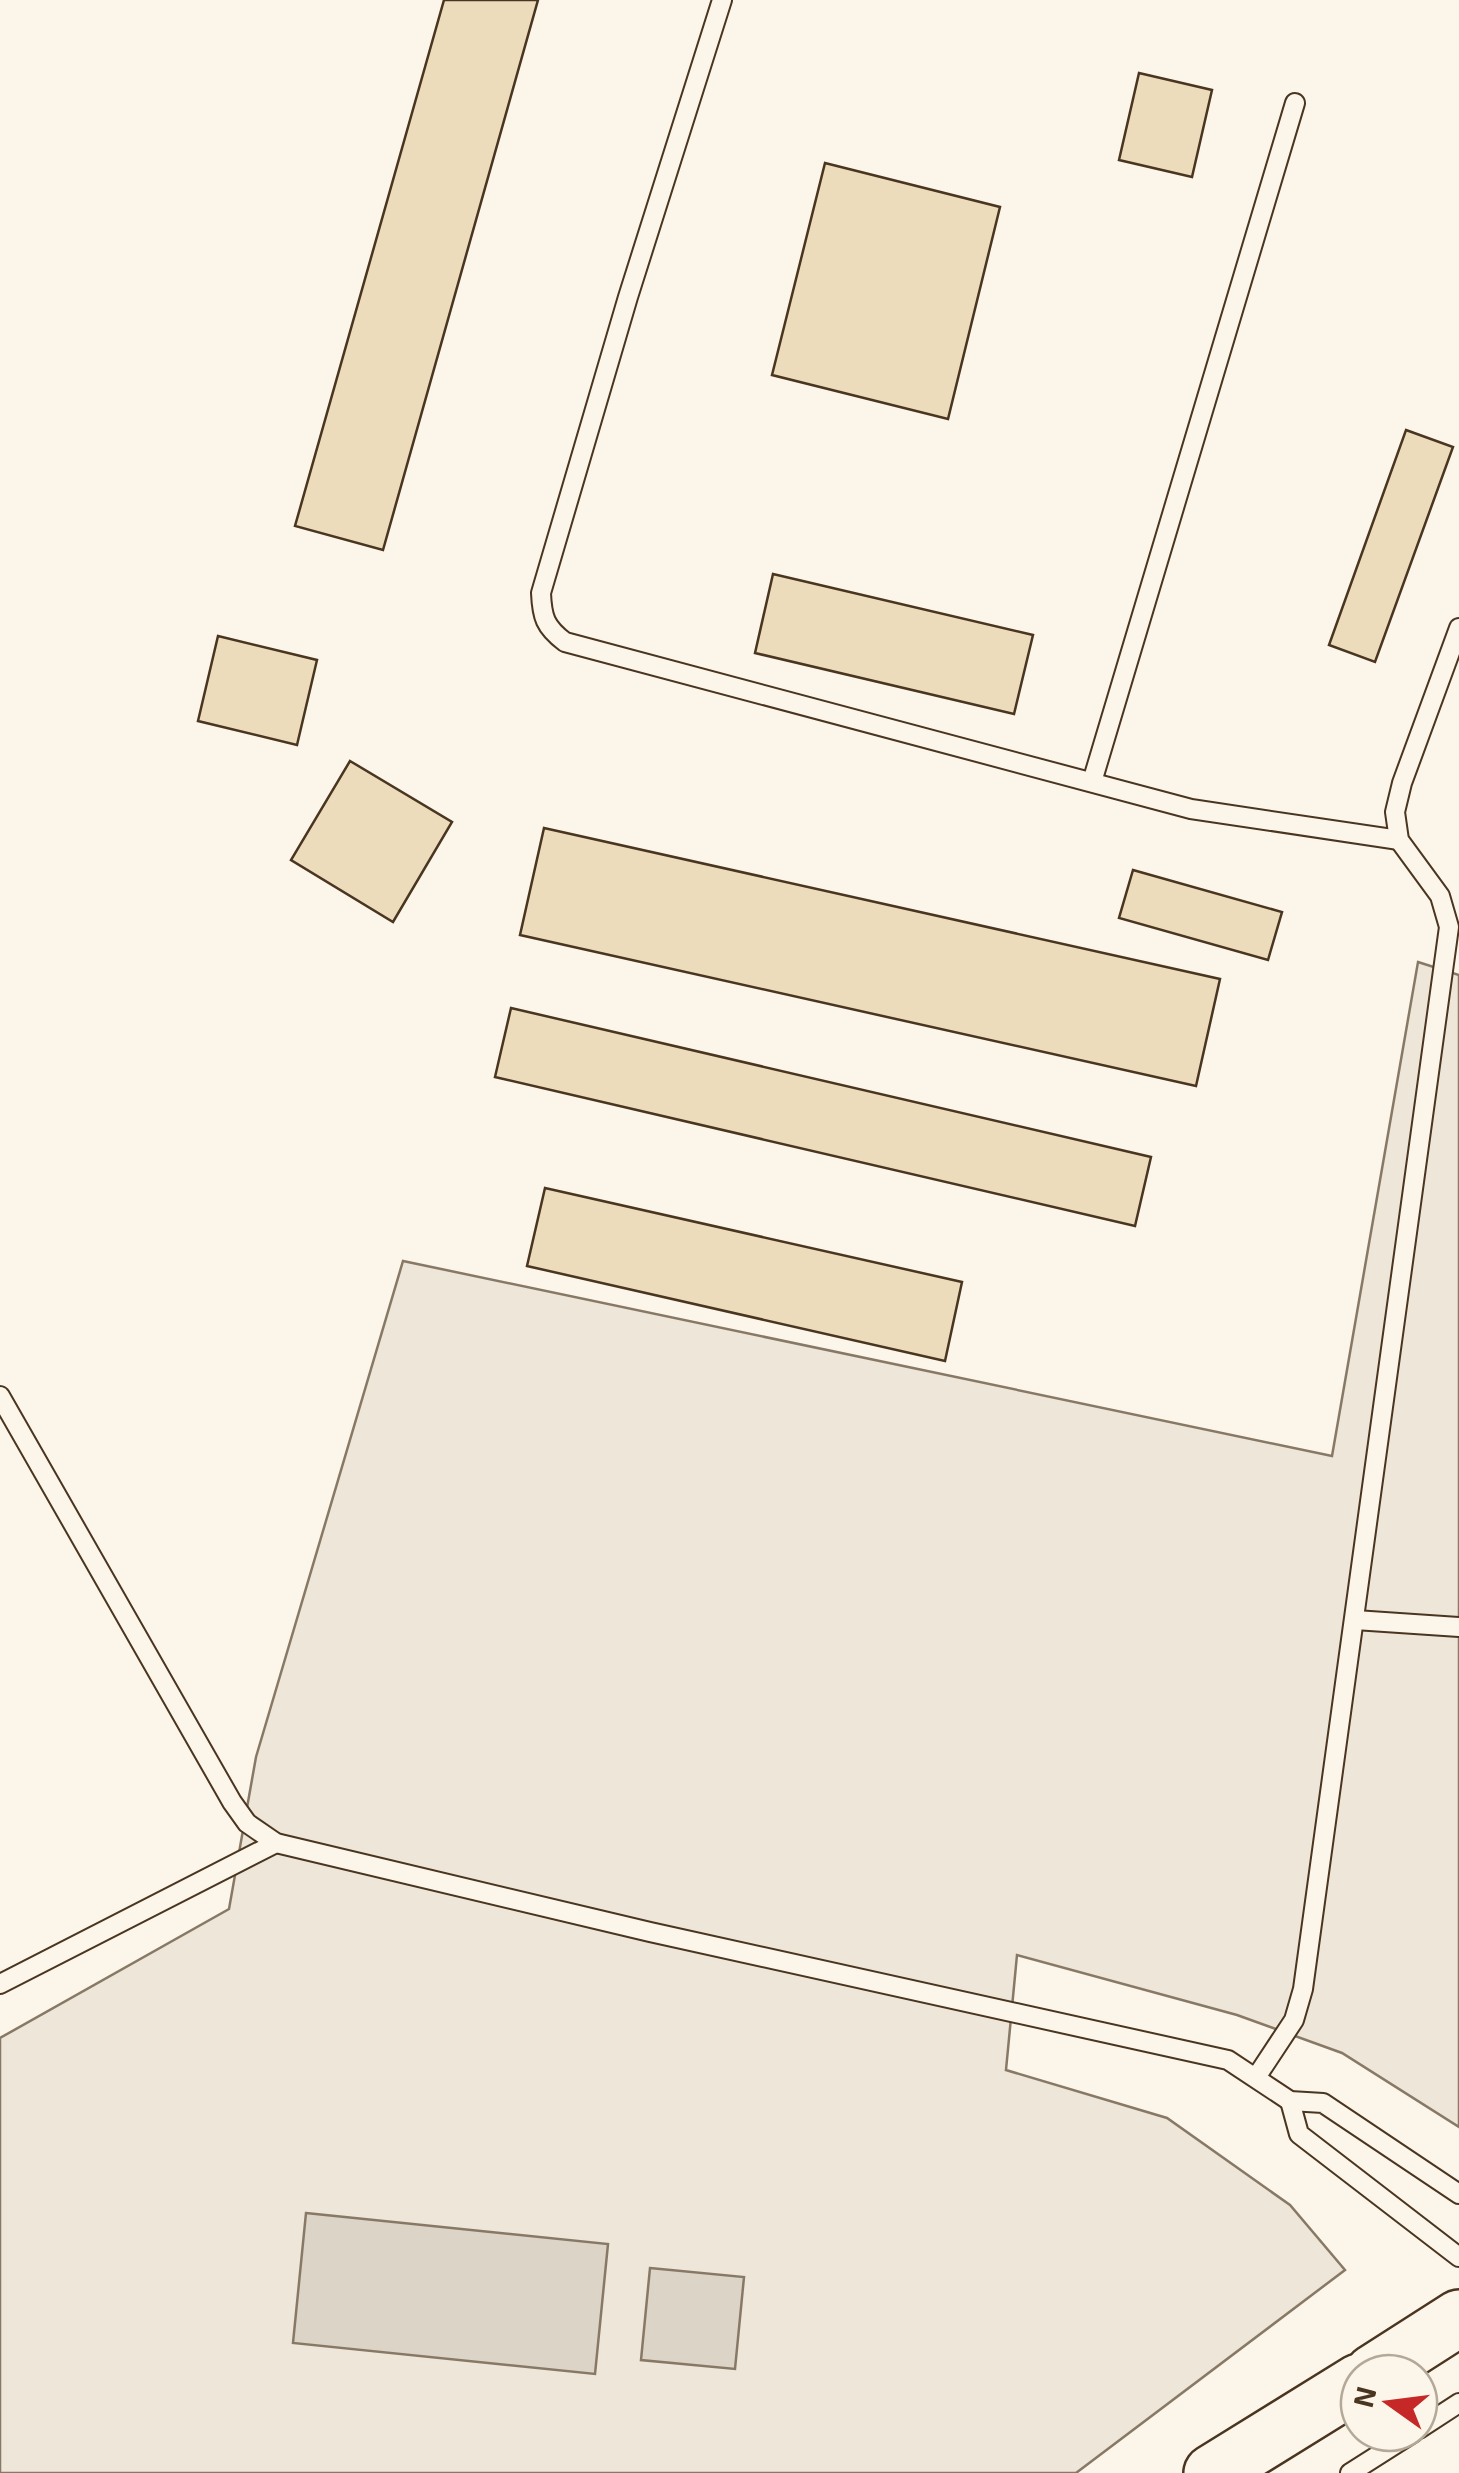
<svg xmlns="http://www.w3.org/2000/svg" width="1459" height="2473" viewBox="0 0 1459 2473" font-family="'Exo 2',sans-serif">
  <rect width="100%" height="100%" fill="#fbf6e9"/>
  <path fill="#ede6d9" stroke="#887966" stroke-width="2.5" d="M1418,962L1459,975V2127L1342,2053L1237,2015L1017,1955L1006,2070L1167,2118L1290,2205L1345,2270L1076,2473H0V2038L229,1909L256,1757L403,1261L1332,1456Z"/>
  <g fill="#dcd4c6" stroke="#887966" stroke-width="2.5">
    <path d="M306,2213L608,2244L595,2374L293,2343Z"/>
    <path d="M650,2268L744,2277L735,2369L641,2360Z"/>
  </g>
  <g fill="#ecdcbc" stroke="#4a3520" stroke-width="2.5">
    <path d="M444,0H538L383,550L295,526Z"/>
    <path d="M1139,73L1212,90L1192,177L1119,160Z"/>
    <path d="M825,163L1000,207L948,419L772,375Z"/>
    <path d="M1406,430L1453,447L1375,662L1329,645Z"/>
    <path d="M773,574L1033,635L1014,714L755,653Z"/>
    <path d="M218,636L317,660L297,745L198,721Z"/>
    <path d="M350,761L452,822L393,922L291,860Z"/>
    <path d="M544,828L1220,979L1196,1086L520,935Z"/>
    <path d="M1133,870L1282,912L1268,960L1119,918Z"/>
    <path d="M511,1008L1151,1157L1135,1226L495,1077Z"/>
    <path d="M545,1188L962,1282L945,1361L527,1266Z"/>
  </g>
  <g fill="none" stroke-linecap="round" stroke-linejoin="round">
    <defs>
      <g id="lane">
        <path d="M722,0L628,297L541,593C542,617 545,627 565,642L1191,809L1399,840"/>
        <path d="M1092,782L1295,103"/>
        <path d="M0,1396L232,1802L247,1823L276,1843L650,1932L1228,2060L1290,2101L1323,2103L1459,2194"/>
        <path d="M1355,1620L1459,1627"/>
        <path d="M0,1984L276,1843"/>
        <path d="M1257,2076L1294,2020L1303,1989L1449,927L1440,896L1399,840L1395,812L1402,783L1459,628"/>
        <path d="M1290,2101L1299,2134L1459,2257"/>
        <path d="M1419,2429L1459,2403"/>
        <path d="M1350,2473L1413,2433"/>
      </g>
      <g id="primary">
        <path d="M1373,2373L1459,2318"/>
        <path d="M1212,2473L1359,2382"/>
      </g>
    </defs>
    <use href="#lane" stroke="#4a3520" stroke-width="22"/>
    <use href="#primary" stroke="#4a3520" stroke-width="60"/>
    <use href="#lane" stroke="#fbf6e9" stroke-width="18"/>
    <use href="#primary" stroke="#fbf6e9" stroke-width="55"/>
  </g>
  <g transform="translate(1389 2403) rotate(284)"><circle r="48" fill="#fbf6e9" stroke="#b4a999" stroke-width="2.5"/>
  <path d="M0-8L18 38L0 25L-18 38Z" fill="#c62828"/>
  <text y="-15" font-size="28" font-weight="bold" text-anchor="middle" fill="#4a3520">N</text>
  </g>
</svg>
